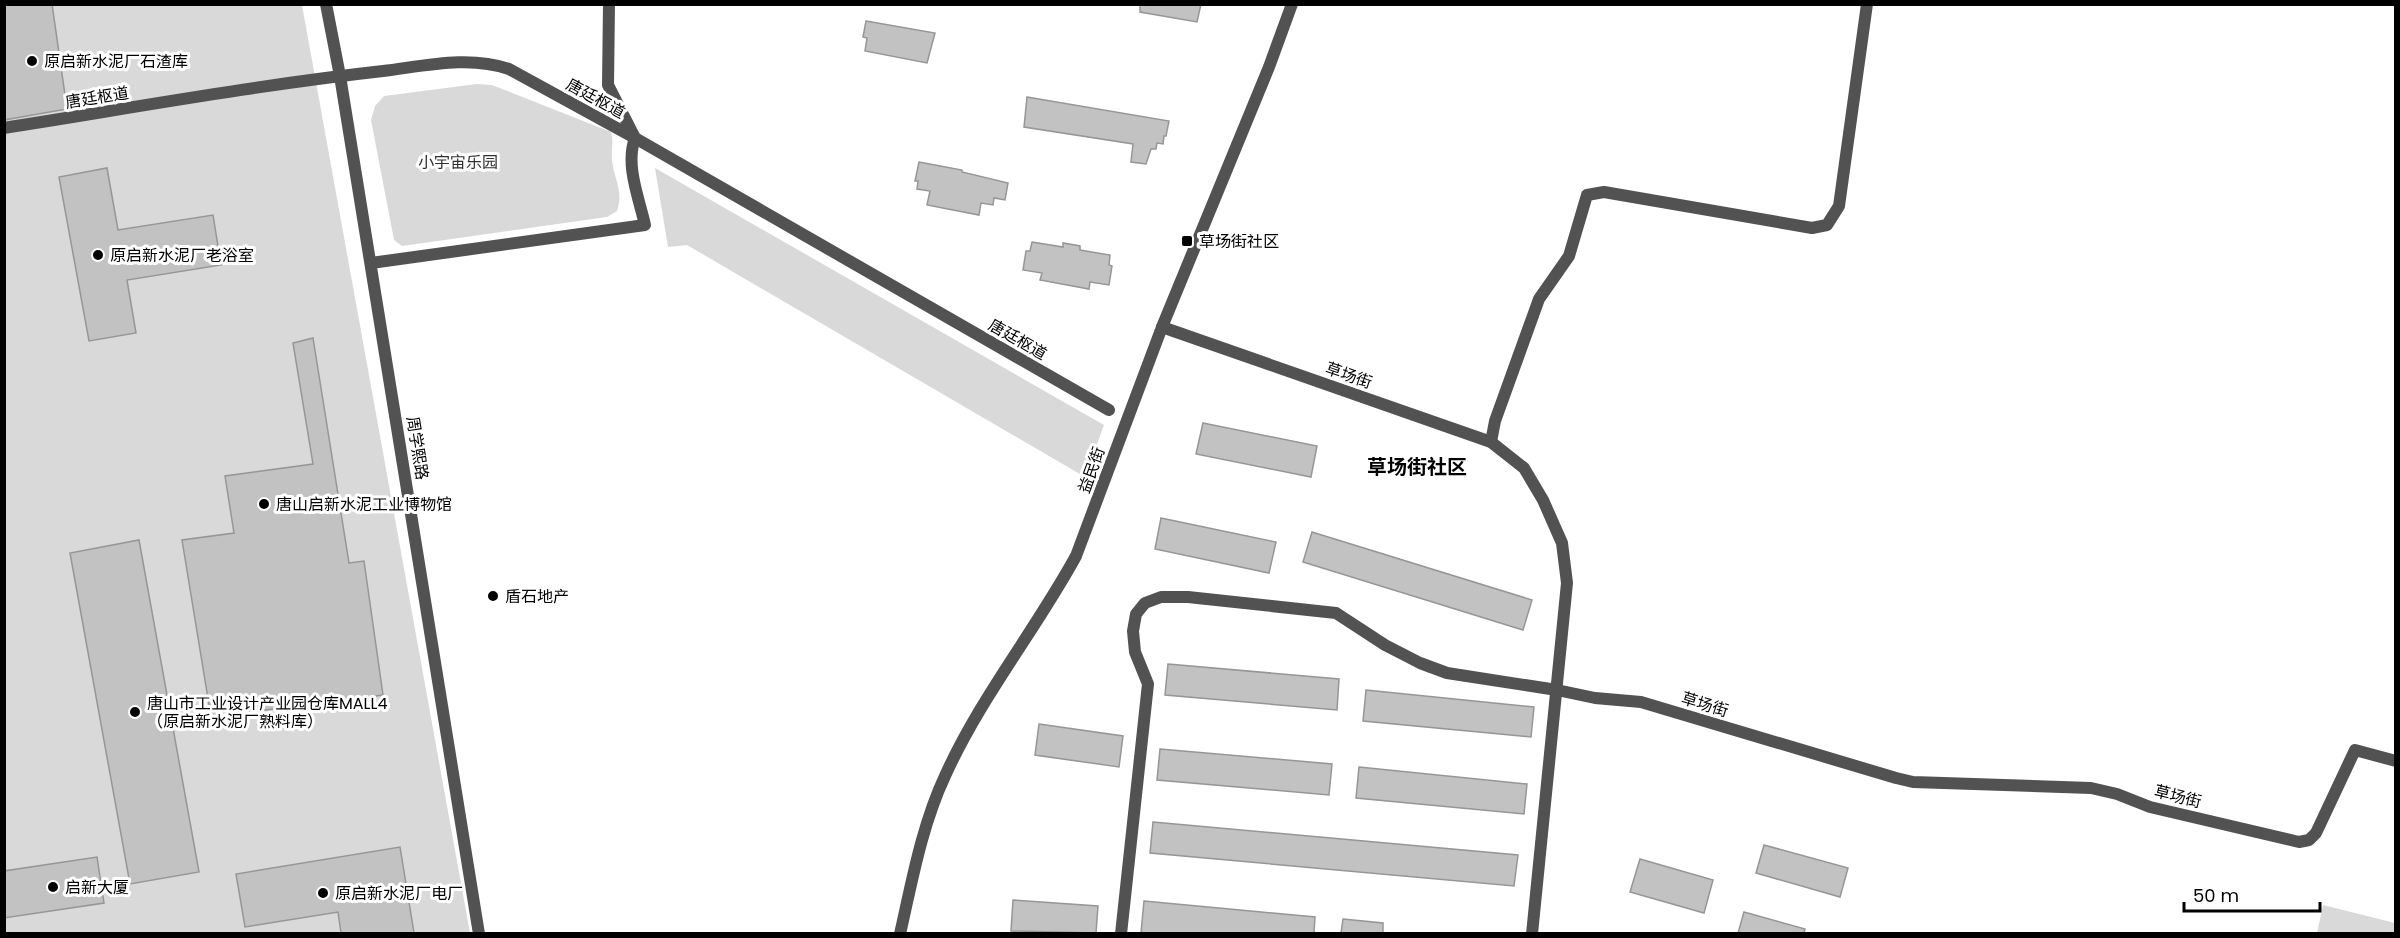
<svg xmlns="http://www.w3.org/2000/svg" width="2400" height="938" viewBox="0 0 2400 938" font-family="Poppins,'Noto Sans SC',sans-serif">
  <rect width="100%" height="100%" fill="#fff"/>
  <g fill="#d9d9d9">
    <path d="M5,5H302L470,933L5,934Z"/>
    <path d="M477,84L492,85L611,132C614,142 611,150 612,160C614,180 624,191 617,211L607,217L402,246L394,240L371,120L375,106L384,96Z"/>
    <path d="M655,168L1104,425L1085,477L687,245L668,247Z"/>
    <path d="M2323,905L2395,923V933H2317Z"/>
  </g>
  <g fill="#c2c2c2" stroke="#969696" stroke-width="1.5">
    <path d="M4,4H52L67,109L4,120Z"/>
    <path d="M1140,4H1201L1197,22L1140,12Z"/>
    <path d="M866,21L935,33L927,63L865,51L867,38L863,37Z"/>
    <path d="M1027,97L1169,121L1166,136H1164L1163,144L1157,143L1156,149H1151L1146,164L1131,162L1133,144L1024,127Z"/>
    <path d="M919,162L962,170V172L1008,183L1005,200L994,198L993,205L981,203L979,215L927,205L930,191L917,189L918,181H915Z"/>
    <path d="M107,168L118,230L213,215L221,265L127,280L136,333L89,341L59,177Z"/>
    <path d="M1032,242L1063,247V243L1080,246V250L1110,255L1109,265L1112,266L1109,285L1090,282L1089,289L1040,280L1042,273L1023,270L1026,251H1030Z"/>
    <path d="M313,338L349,563L364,561L383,695L211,717L182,540L234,533L225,476L313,464L293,343Z"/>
    <path d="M1203,423L1317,446L1311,477L1196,454Z"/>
    <path d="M1161,518L1276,542L1269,573L1155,549Z"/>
    <path d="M1312,532L1532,600L1523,630L1303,562Z"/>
    <path d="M139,540L199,872L130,884L70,553Z"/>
    <path d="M1168,664L1339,679L1337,710L1165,695Z"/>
    <path d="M1366,690L1534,707L1531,737L1363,721Z"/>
    <path d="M1039,724L1123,736L1119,767L1035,755Z"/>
    <path d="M1160,749L1332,764L1329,795L1157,780Z"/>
    <path d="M1359,767L1527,784L1524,814L1356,798Z"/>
    <path d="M1153,822L1518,855L1514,886L1150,853Z"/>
    <path d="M1764,845L1848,868L1840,897L1756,873Z"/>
    <path d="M400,847L414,933H341L338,912L245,927L236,874Z"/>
    <path d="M97,857L104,903L4,918V871Z"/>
    <path d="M1640,859L1713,880L1704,913L1630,892Z"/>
    <path d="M1013,900L1098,906L1096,933L1011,931Z"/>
    <path d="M1144,901L1315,917L1314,933H1141Z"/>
    <path d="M1744,912L1805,929L1804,933H1738Z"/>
    <path d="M1343,919L1383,923V933H1341Z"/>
  </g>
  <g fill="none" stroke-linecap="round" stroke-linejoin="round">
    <g stroke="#525252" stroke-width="12">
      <path d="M326,4L340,76L479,934"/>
      <path d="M4,128C131,108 257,85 383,71C424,66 469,55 509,69L635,138L1109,410"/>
      <path d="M371,263L645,225C639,198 625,165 635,138L608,85L609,4"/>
      <path d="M1162,327L1491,442L1524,468L1543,500L1562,543L1567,583L1532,934"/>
      <path d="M1491,442L1495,421L1539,299L1569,256L1587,195L1604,192L1812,228L1827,225L1839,206L1867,4"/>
      <path d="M1121,934L1148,684L1135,652L1133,631L1136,614L1145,603L1161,597H1188L1336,613L1385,645L1420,663L1447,673L1557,690L1595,698L1641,702L1896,778L1913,782L2091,788L2117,794L2150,807L2299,842L2309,840L2316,833L2355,750L2396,761"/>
    </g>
    <path stroke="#525252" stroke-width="12" d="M900,934C912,881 922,825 945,776C980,698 1035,631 1076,556L1162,327L1269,67L1292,4"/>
  </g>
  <g fill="#000" stroke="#fff" stroke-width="2">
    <circle cx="32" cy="61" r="6"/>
    <rect x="1181" y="235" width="12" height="12" rx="3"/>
    <circle cx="98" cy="255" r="6"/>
    <circle cx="264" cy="504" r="6"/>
    <circle cx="493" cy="596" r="6"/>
    <circle cx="135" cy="712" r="6"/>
    <circle cx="53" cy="887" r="6"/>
    <circle cx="323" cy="893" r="6"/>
  </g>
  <g text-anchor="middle" stroke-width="6" stroke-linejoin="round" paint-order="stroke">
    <g font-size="16" fill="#000" stroke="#fff" text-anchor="start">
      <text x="44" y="67">原启新水泥厂石渣库</text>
      <text x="1199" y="247">草场街社区</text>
      <text x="110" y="261">原启新水泥厂老浴室</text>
      <text x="276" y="510">唐山启新水泥工业博物馆</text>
      <text x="505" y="602">盾石地产</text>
      <text x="147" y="709">唐山市工业设计产业园仓库MALL4<tspan x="147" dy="18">（原启新水泥厂熟料库）</tspan></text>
      <text x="65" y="893">启新大厦</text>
      <text x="335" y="899">原启新水泥厂电厂</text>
    </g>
    <g font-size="16" fill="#000" stroke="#fff">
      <text transform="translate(97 97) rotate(-9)" y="6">唐廷枢道</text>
      <text transform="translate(596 98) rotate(29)" y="6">唐廷枢道</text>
      <text transform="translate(1018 339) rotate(30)" y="6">唐廷枢道</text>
      <text transform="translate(1349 375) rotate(19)" y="6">草场街</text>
      <text transform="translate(418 448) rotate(81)" y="6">周学熙路</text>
      <text transform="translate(1091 470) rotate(-70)" y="6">益民街</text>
      <text transform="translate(1705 704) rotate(17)" y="6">草场街</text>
      <text transform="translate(2178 796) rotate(14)" y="6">草场街</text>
    </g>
    <g font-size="16" fill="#303030" stroke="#fff">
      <text x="458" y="168">小宇宙乐园</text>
    </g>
    <g font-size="20" font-weight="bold" fill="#000" stroke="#fff">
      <text x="1417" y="474">草场街社区</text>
    </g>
  </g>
  <rect width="2400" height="938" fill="none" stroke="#000000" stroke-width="12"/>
  <path d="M2184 902v9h136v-9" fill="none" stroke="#000000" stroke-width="3"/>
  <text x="2193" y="902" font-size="18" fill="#000000" stroke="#ffffff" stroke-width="4.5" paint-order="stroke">50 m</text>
</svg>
